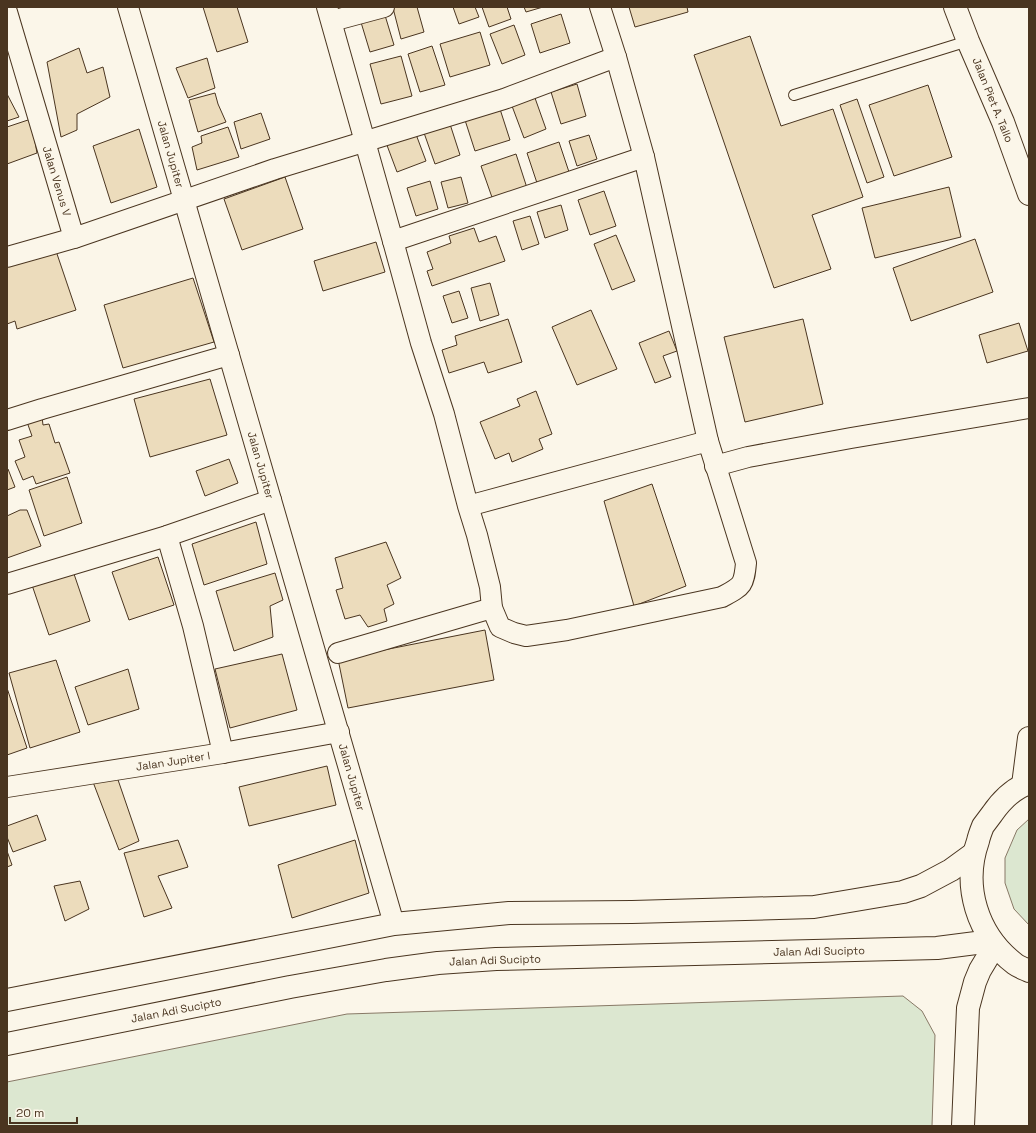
<svg xmlns="http://www.w3.org/2000/svg" width="1036" height="1133" viewBox="0 0 1036 1133" font-family="'Space Grotesk',sans-serif">
  <rect width="100%" height="100%" fill="#fbf6e9"/>
  <g fill="#dce7d0" stroke="#887966">
    <path d="M1029,819V925L1014,909L1005,883V858L1017,830Z"/>
    <path d="M903,996L922,1011L935,1035L932,1126H7V1082L347,1014Z"/>
  </g>
  <g fill="#ecdcbc" stroke="#4a3520">
    <path d="M203,7H237L248,42L217,52Z"/>
    <path d="M397,7H417L424,32L401,39L393,8Z"/>
    <path d="M453,7H475L479,17L459,24Z"/>
    <path d="M482,7H507L511,19L489,27Z"/>
    <path d="M524,7H543L526,12Z"/>
    <path d="M629,7H687L688,12L635,27Z"/>
    <path d="M384,12L394,45L370,52L360,19Z"/>
    <path d="M561,14L570,43L540,53L531,24Z"/>
    <path d="M514,25L525,55L502,64L490,34Z"/>
    <path d="M480,32L490,65L450,77L440,44Z"/>
    <path d="M750,36L781,126L833,109L863,197L812,215L831,269L774,288L694,55Z"/>
    <path d="M432,46L445,85L420,92L408,54Z"/>
    <path d="M79,48L87,73L103,67L110,97L77,114V130L61,137L47,62Z"/>
    <path d="M401,56L412,96L381,104L370,64Z"/>
    <path d="M207,58L215,88L188,98L176,68Z"/>
    <path d="M577,84L586,116L561,124L551,92Z"/>
    <path d="M928,85L952,157L894,176L869,105Z"/>
    <path d="M215,93L218,104L226,122L198,132L189,100Z"/>
    <path d="M7,94L19,117L7,121Z"/>
    <path d="M535,98L546,129L524,138L512,106Z"/>
    <path d="M857,99L884,177L867,183L840,105Z"/>
    <path d="M499,106L510,140L475,151L464,117Z"/>
    <path d="M261,113L270,139L241,149L234,122Z"/>
    <path d="M31,119L37,153L7,164V127Z"/>
    <path d="M449,121L460,155L435,164L423,130Z"/>
    <path d="M228,127L239,157L197,170L192,147L202,143L201,136Z"/>
    <path d="M139,129L157,187L111,203L93,146Z"/>
    <path d="M414,129L426,161L397,172L385,140Z"/>
    <path d="M589,135L597,159L577,166L569,141Z"/>
    <path d="M559,142L569,172L537,183L527,153Z"/>
    <path d="M516,154L528,191L494,203L481,166Z"/>
    <path d="M285,177L303,229L242,250L224,199Z"/>
    <path d="M461,177L468,203L448,208L441,182Z"/>
    <path d="M430,181L438,209L416,216L407,188Z"/>
    <path d="M949,187L961,237L875,258L862,208Z"/>
    <path d="M604,191L616,226L590,235L578,200Z"/>
    <path d="M561,205L568,230L545,238L537,212Z"/>
    <path d="M530,216L539,244L522,250L513,221Z"/>
    <path d="M474,228L479,242L496,236L505,261L432,286L427,271L433,269L427,252L451,243L449,236Z"/>
    <path d="M616,235L635,281L612,290L594,244Z"/>
    <path d="M975,239L993,292L911,321L893,268Z"/>
    <path d="M376,242L385,272L323,291L314,261Z"/>
    <path d="M54,245L76,310L17,329L15,321L7,324V261Z"/>
    <path d="M193,278L214,342L123,368L104,305Z"/>
    <path d="M490,283L499,315L480,321L471,288Z"/>
    <path d="M459,291L468,318L452,323L443,296Z"/>
    <path d="M591,310L617,369L577,385L552,327Z"/>
    <path d="M508,319L522,362L488,373L484,362L449,373L442,350L457,345L455,336Z"/>
    <path d="M803,319L823,404L745,422L724,337Z"/>
    <path d="M1019,323L1028,351L987,363L979,335Z"/>
    <path d="M669,331L677,351L663,356L671,377L655,383L639,343Z"/>
    <path d="M210,379L227,435L150,457L134,399Z"/>
    <path d="M536,391L552,434L539,439L543,449L512,462L509,453L495,459L480,422L520,406L517,399Z"/>
    <path d="M42,417L43,425L49,424L55,443L59,442L70,473L36,484L33,476L23,480L15,461L25,457L19,440L32,436L27,422Z"/>
    <path d="M229,459L238,483L205,496L196,471Z"/>
    <path d="M8,469L15,487L7,490V470Z"/>
    <path d="M67,477L82,523L44,536L29,490Z"/>
    <path d="M652,484L686,586L634,606L604,501Z"/>
    <path d="M20,510H27L41,546L7,558V516Z"/>
    <path d="M256,522L267,564L204,585L192,544Z"/>
    <path d="M386,542L401,578L387,585L394,604L384,609L387,621L368,627L360,615L345,619L336,590L343,588L335,558Z"/>
    <path d="M158,557L174,605L129,620L112,572Z"/>
    <path d="M73,571L90,621L49,635L32,585Z"/>
    <path d="M275,573L283,600L270,606L273,637L234,651L216,591Z"/>
    <path d="M485,630L494,680L348,708L338,659Z"/>
    <path d="M282,654L297,710L230,728L215,669Z"/>
    <path d="M56,660L80,732L30,748L9,673Z"/>
    <path d="M128,669L139,709L88,725L75,687Z"/>
    <path d="M7,688L27,748L7,755Z"/>
    <path d="M327,766L336,805L249,826L239,787Z"/>
    <path d="M116,774L139,841L119,850L93,782Z"/>
    <path d="M37,815L46,840L13,852L7,837V826Z"/>
    <path d="M178,840L188,867L158,876L172,908L144,917L124,853Z"/>
    <path d="M355,840L369,893L292,918L278,865Z"/>
    <path d="M7,851L12,865L7,867Z"/>
    <path d="M80,881L89,909L65,921L54,886Z"/>
  </g>
  <g fill="none" stroke-linecap="round" stroke-linejoin="round">
    <defs>
      <path id="service" d="M794,95L968,41"/>
      <g id="minor">
        <path d="M128,7L394,924"/>
        <path d="M327,7L393,241L421,343L444,414L468,506L477,535L490,587L492,608L500,627L514,633L526,636L567,630L722,597C742,586 744,586 746,563L708,441L468,506"/>
        <path d="M600,7L616,57L644,157L708,441"/>
        <path d="M7,12L74,238L275,169L504,99L616,57"/>
        <path d="M332,21L384,7"/>
        <path d="M393,241L644,157"/>
        <path d="M7,257L74,238"/>
        <path d="M7,420L42,409L229,355"/>
        <path d="M715,466L748,457L851,438L1029,408"/>
        <path d="M167,536L193,626L223,753"/>
        <path d="M7,584L167,536L271,500"/>
        <path d="M338,653L492,608"/>
        <path d="M7,787L223,753L339,732"/>
      </g>
      <g id="secondary">
        <path d="M955,7L968,41L1003,122L1029,194"/>
        <path d="M1023,785L1029,738"/>
      </g>
      <g id="trunk">
        <path d="M1029,783C1014,788 1001,801 992,814C989,818 986,822 983,826C981,831 979,836 978,841C962,886 977,935 1015,964C1019,967 1025,969 1029,971"/>
        <path d="M7,1000L394,924L509,913L632,912L814,907L903,892L921,886L951,870L973,854"/>
        <path d="M7,1044L290,987L386,970L438,963L496,959L937,948L976,943L990,939"/>
        <path d="M963,1126L968,1008L975,982L980,970L995,945"/>
      </g>
    </defs>
    <use href="#service" stroke="#4a3520" stroke-width="12"/>
    <use href="#minor" stroke="#4a3520" stroke-width="22"/>
    <use href="#secondary" stroke="#4a3520" stroke-width="24"/>
    <use href="#trunk" stroke="#4a3520" stroke-width="24"/>
    <use href="#service" stroke="#fbf6e9" stroke-width="10"/>
    <use href="#minor" stroke="#fbf6e9" stroke-width="20"/>
    <use href="#secondary" stroke="#fbf6e9" stroke-width="22"/>
    <use href="#trunk" stroke="#fbf6e9" stroke-width="22"/>
  </g>
  <g text-anchor="middle" stroke-width="3" stroke-linejoin="round" paint-order="stroke">
    <g font-size="11" fill="#4a3520" stroke="#fbf6e9">
      <text transform="translate(993 100) rotate(68)" y="4">Jalan Piet A. Tallo</text>
      <text transform="translate(171 154) rotate(74)" y="4">Jalan Jupiter</text>
      <text transform="translate(57 181) rotate(73)" y="4">Jalan Venus V</text>
      <text transform="translate(261 465) rotate(74)" y="4">Jalan Jupiter</text>
      <text transform="translate(173 761) rotate(-9)" y="4">Jalan Jupiter I</text>
      <text transform="translate(352 777) rotate(74)" y="4">Jalan Jupiter</text>
      <text transform="translate(819 951) rotate(-1)" y="4">Jalan Adi Sucipto</text>
      <text transform="translate(495 960) rotate(-2)" y="4">Jalan Adi Sucipto</text>
      <text transform="translate(176 1010) rotate(-11)" y="4">Jalan Adi Sucipto</text>
    </g>
  </g>
  <rect width="1036" height="1133" fill="none" stroke="#4a3520" stroke-width="16"/>
  <path d="M10 1117v6h67v-6" fill="none" stroke="#4a3520" stroke-width="2"/>
  <text x="16" y="1117" font-size="12" fill="#4a3520" stroke="#fbf6e9" stroke-width="3" paint-order="stroke">20 m</text>
</svg>
